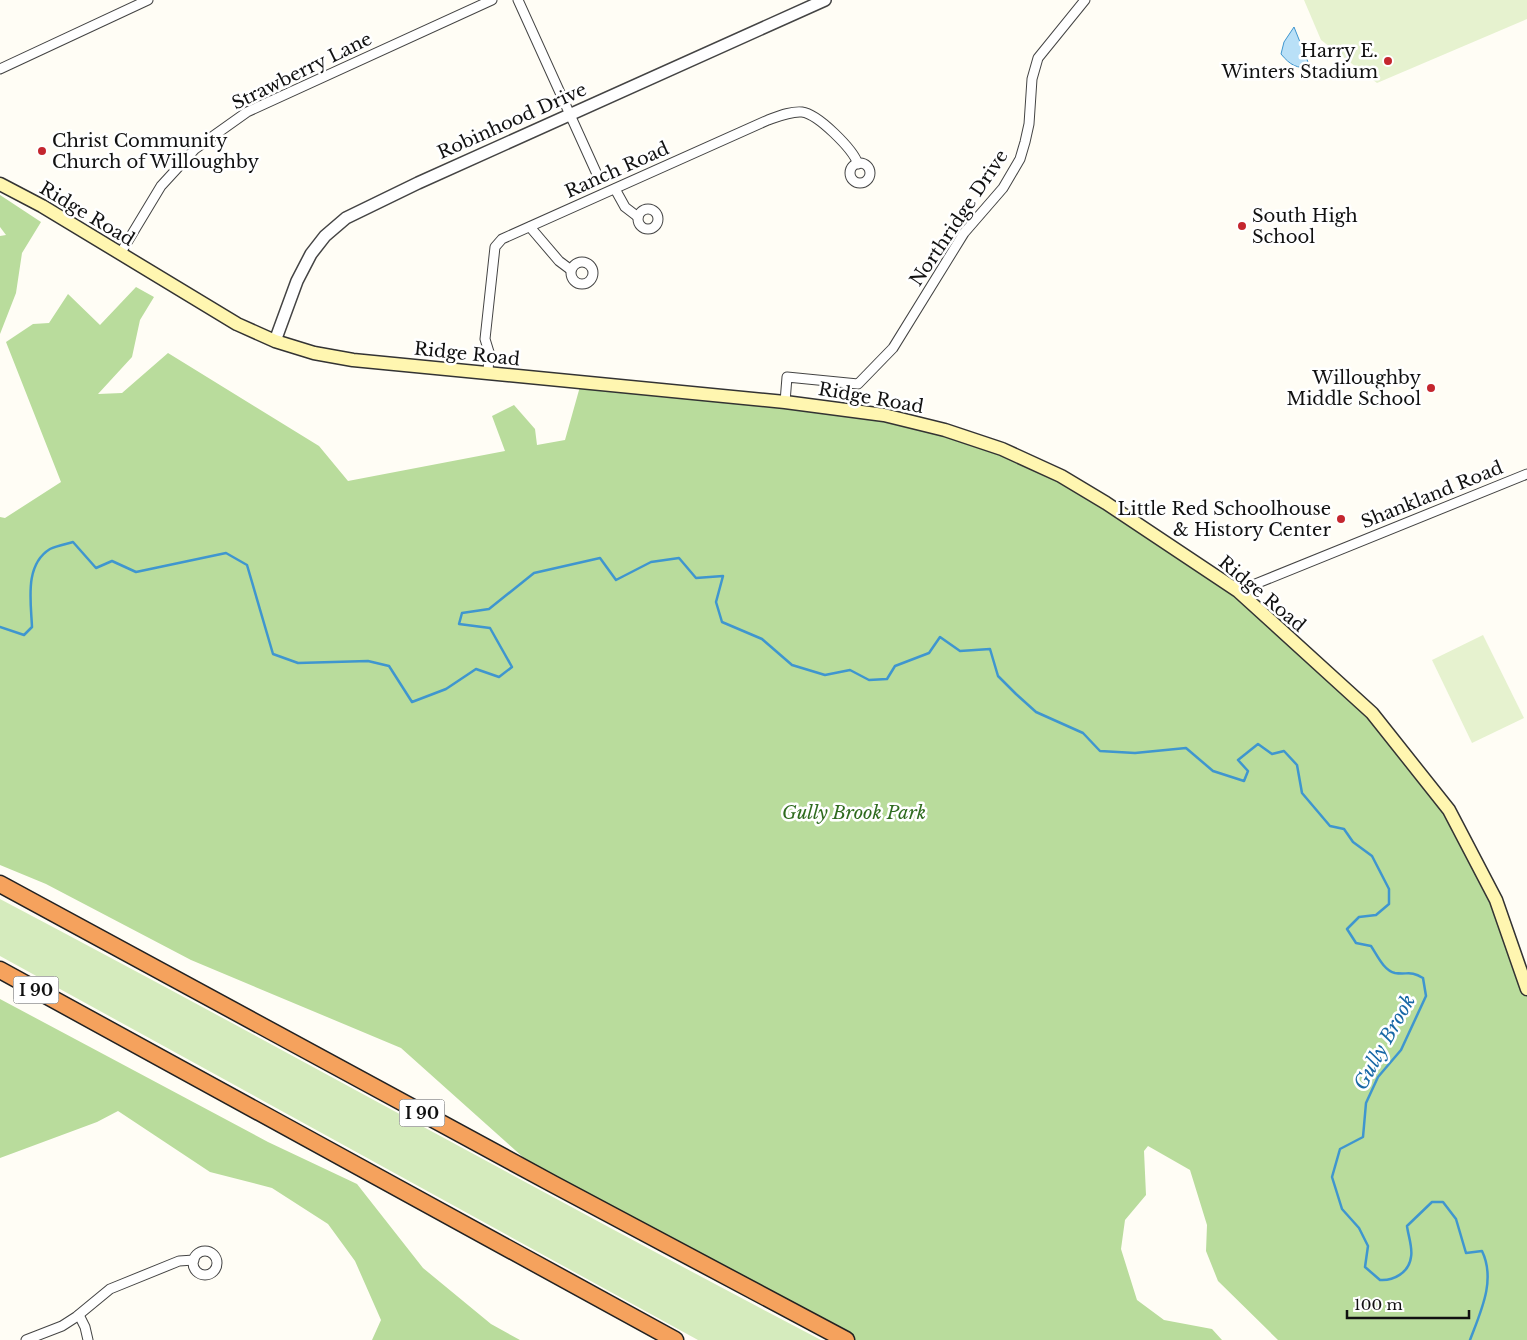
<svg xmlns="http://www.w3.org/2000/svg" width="1527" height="1340" viewBox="0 0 1527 1340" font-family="'Libre Baskerville',serif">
  <rect width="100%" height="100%" fill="#fffdf5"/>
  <path fill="#d5ebbd" d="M0,899C275,1044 546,1196 821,1340H698L0,956Z"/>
  <g fill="#b9dc9c">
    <path d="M0,195L41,222L22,253L16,293L0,334V236L6,235L0,227Z"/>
    <path d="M136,287L154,297L140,320L132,357L98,394L122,393L168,353L319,446L348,481L505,451L492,416L514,405L535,429L537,445L565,440L581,383L908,420L1061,476L1238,591L1372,713L1449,810L1496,900L1527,989V1340H1278L1218,1281L1206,1251L1207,1225L1190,1170L1148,1146L1144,1151L1146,1195L1125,1220L1121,1249L1137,1300L1164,1320L1212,1329L1222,1340H846L553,1184L401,1048L191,960L46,884L0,865V517L5,518L61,482L6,342L33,324L49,323L68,294L100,325Z"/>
    <path d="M0,999L268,1142L357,1184L423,1268L491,1324L520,1340H372L381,1320L355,1261L328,1224L272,1188L210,1172L118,1111L97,1122L0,1158Z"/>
  </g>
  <g fill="#e6f2cf">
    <path d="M1304,0H1527V19L1377,83L1321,40Z"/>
    <path d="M1483,635L1524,718L1472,743L1432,660Z"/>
  </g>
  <path fill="#b9e0f7" stroke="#3f96cf" d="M1294,27L1310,67C1297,69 1290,65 1281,54L1284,42Z"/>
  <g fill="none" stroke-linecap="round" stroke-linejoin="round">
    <path stroke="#3f96cf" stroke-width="2.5" d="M0,627L24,635L32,627C31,602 24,565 50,549C56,546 66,544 73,542L96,568L112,561L136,572L226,553L247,565L273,654L298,663L368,661L389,666L412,702L446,689L476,669L499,677L512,667L490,628L459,624L462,613L489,609L534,573L600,558L616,580L651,562L679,558L696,578L723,576L716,602L722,622L762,639L792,665L825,675L850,670L869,680L887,679L895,666L929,653L940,637L960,651L990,649L998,676L1016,694L1036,712L1083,733L1100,751L1135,753L1186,748L1213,771L1244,781L1248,771L1238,760L1258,744L1272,754L1284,751L1297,765L1302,793L1330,826L1344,829L1353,842L1372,856L1389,889V904L1376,915L1359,917L1347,929L1356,943L1371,946C1377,955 1384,971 1395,973C1408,975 1410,970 1423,978L1426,996L1401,1050L1378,1077L1366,1103L1363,1137L1340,1149L1332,1177L1342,1209L1359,1228L1368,1246L1365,1267L1380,1280C1393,1281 1409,1273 1411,1257C1413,1248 1408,1235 1407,1226L1432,1202H1443L1456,1219L1466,1253L1482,1251C1496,1280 1481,1311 1470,1340"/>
    <defs>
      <g id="minor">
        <path d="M518,0L596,172"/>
        <path d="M0,69L148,0"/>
        <circle cx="860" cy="173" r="10"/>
        <path d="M615,189L625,207L638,217"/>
        <circle cx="648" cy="219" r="10"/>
        <path d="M530,227L559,261L571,270"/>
        <path d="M120,254L161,186L195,149L247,112L492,0"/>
        <circle cx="582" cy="273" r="11"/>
        <path d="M488,374L489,352L485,339L495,247L502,239L768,120C779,116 791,111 802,112C818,114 853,149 858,164"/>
        <path d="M785,402L787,377L858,384L893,348L964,233L1003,188L1020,159L1025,142L1029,124L1032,79L1038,58L1085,0"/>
        <path d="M1238,591L1527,474"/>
        <circle cx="205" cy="1263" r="12"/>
        <path d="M79,1315L85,1327L88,1340"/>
        <path d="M26,1340L62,1326L76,1317L110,1289L179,1261L194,1260"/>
      </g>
      <path id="tertiary" d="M275,341L297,281L311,254L325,236L346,218L418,183L825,0"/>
      <path id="secondary" d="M0,184L42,206L237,324L275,341L314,353L353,360L785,402L884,415L945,430L1002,449L1061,476L1106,503L1238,591L1372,713L1449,810L1496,900L1527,989"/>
      <g id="motorway">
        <path d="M0,884L553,1184L846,1340"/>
        <path d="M0,970L675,1340"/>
      </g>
    </defs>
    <use href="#minor" stroke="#444" stroke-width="11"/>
    <use href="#tertiary" stroke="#444" stroke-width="14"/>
    <use href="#secondary" stroke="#333" stroke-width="15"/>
    <use href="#motorway" stroke="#222" stroke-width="19"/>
    <use href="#minor" stroke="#fff" stroke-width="9"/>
    <use href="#tertiary" stroke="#fff" stroke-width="11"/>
    <use href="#secondary" stroke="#fff6b0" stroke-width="12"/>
    <use href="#motorway" stroke="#f5a25d" stroke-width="16"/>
  </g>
  <g fill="#c4262e" stroke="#fff" stroke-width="2">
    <circle cx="1388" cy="61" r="5"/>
    <circle cx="42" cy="151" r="5"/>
    <circle cx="1242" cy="226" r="5"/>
    <circle cx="1431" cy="388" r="5"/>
    <circle cx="1341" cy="519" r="5"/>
  </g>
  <g text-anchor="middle" stroke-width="5" stroke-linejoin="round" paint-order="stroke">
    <g fill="#fff" stroke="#585858" stroke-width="1">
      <rect x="13.5" y="976.5" width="45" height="27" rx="4"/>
      <rect x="399.5" y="1099.5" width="45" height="27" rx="4"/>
    </g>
    <g font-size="16" font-weight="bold" fill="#111">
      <text x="36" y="996">I 90</text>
      <text x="422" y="1119">I 90</text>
    </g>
    <g font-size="18" fill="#111" stroke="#fff" text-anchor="end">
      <text x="1378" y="57">Harry E.<tspan x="1378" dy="21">Winters Stadium</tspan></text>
      <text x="52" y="147" text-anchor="start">Christ Community<tspan x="52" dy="21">Church of Willoughby</tspan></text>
      <text x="1252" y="222" text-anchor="start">South High<tspan x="1252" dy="21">School</tspan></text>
      <text x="1421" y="384">Willoughby<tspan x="1421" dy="21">Middle School</tspan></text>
      <text x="1331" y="515">Little Red Schoolhouse<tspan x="1331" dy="21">&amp; History Center</tspan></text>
    </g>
    <g font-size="18" fill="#111" stroke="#fff">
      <text transform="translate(302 71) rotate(-26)" y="6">Strawberry Lane</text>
      <text transform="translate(512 121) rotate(-24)" y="6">Robinhood Drive</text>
      <text transform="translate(617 170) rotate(-24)" y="6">Ranch Road</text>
      <text transform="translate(87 214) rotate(31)" y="6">Ridge Road</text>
      <text transform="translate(959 218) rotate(-56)" y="6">Northridge Drive</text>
      <text transform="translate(467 354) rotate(6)" y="6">Ridge Road</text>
      <text transform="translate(871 398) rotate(10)" y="6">Ridge Road</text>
      <text transform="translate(1432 495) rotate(-22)" y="6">Shankland Road</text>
      <text transform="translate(1262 594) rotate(40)" y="6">Ridge Road</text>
    </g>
    <g font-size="18" font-style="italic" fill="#2f6b1f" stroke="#fff">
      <text x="854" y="819">Gully Brook Park</text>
    </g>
    <g font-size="19" font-style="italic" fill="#1768a6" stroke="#fff">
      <text transform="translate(1384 1042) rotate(-61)" y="7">Gully Brook</text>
    </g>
  </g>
  <path d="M1347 1310v8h122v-8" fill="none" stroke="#111111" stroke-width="2.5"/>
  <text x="1354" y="1310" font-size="15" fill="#111111" stroke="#ffffff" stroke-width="4" paint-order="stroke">100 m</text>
</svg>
